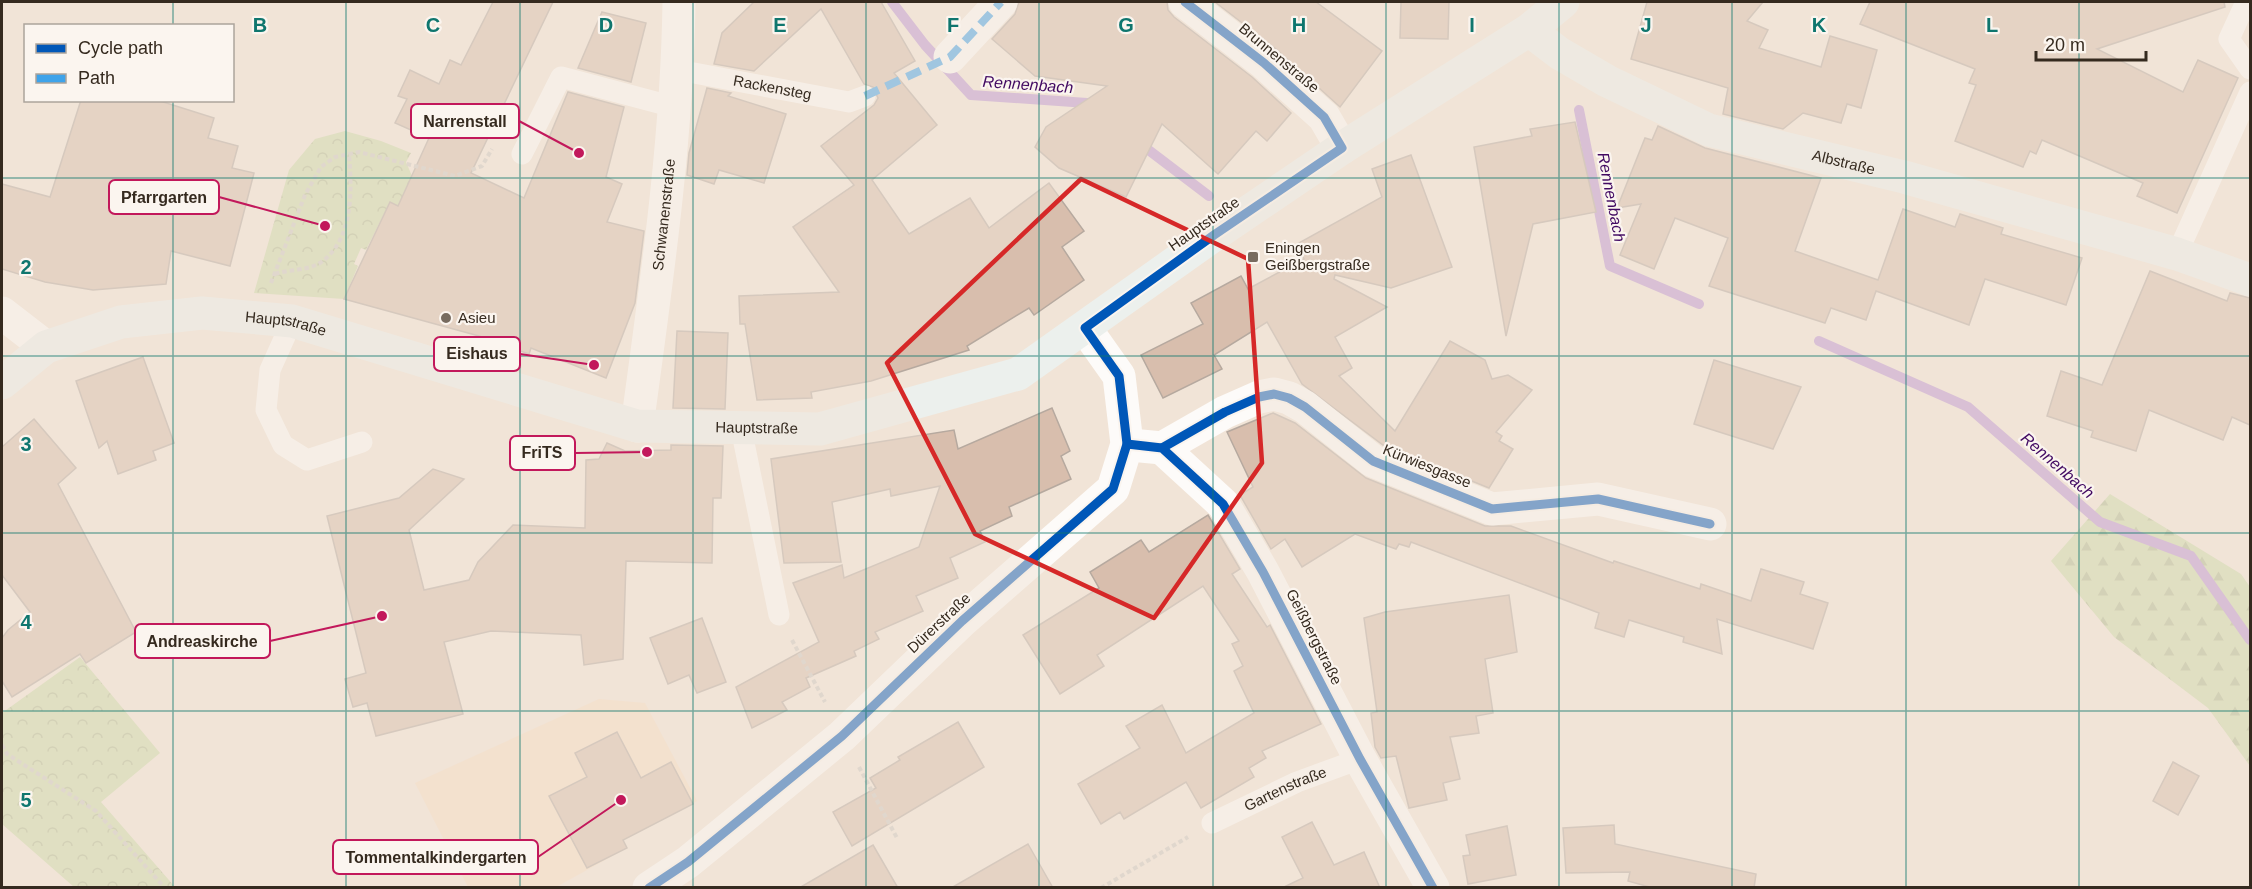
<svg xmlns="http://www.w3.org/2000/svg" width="2252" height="889" viewBox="0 0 2252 889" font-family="Arial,sans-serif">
  <defs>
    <pattern id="forest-firs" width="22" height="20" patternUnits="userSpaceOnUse" patternTransform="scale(1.5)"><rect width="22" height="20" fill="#ccd9a8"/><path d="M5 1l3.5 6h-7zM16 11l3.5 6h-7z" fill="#b0ba90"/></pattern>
    <pattern id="park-crowns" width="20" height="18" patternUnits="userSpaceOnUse" patternTransform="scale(1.5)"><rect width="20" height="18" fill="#ccd9a8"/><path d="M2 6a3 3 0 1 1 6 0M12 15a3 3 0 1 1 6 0" fill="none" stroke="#b0ba90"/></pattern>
  </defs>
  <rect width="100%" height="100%" fill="#f1e4d7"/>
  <path fill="#f6ddc3" d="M599,699L645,703L697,801L623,840L627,848L556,887H468L415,783Z"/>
  <path fill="url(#forest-firs)" d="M2110,494L2241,574L2250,587V766L2208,708L2114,637L2051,561Z"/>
  <g fill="url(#park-crowns)">
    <path d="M345,131L381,141L411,153L406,162L412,176L398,206L390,202L366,250L361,248L354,264L358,266L344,299L254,293L289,170L315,139Z"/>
    <path d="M80,657L160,753L101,802L175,887H74L2,824V713Z"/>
  </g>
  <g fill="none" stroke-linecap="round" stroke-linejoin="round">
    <g stroke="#bc94d2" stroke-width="10">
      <path d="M892,2L925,45L971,95L1087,103L1094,109"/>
      <path d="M1579,110L1610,266L1699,304"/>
      <path d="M1138,142L1209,196"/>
      <path d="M1819,341L1968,407L2100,522L2191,556L2250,640"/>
    </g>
  </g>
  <g fill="#d8bead" stroke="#b6a99f" stroke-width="1.5">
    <path d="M493,2H553L471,173L524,198L568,92L624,107L606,177L622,184L607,222L644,231L635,303L606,378L531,348L529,354L479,336L344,299L390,202L398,206L429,138L395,123L407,99L398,96L410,70L439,84L450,60L461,65Z"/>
    <path d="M754,2H881L915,61L894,73L937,125L872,180L909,234L970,198L989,228L1049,183L1084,231L1062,247L1084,280L1034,315L1029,308L967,346L969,350L871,381L811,392L812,398L757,400L745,324H740L739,296L839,292L793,227L854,185L821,146L874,105L878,98L873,87L864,84L821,9L754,71L714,64L722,33Z"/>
    <path d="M1019,2H1167L1168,10L1174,17L1252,77L1291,113L1267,141L1256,131L1218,174L1162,124L1126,197L1059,168L1035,147L1046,127L1107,86L1035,76L992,39L1015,14Z"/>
    <path d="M1215,2H1316L1382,51L1340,107L1276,49Z"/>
    <path d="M1401,2H1449L1448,39L1400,38Z"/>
    <path d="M1647,2H1763L1747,21L1768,30L1759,48L1821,67L1830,36L1877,50L1861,108L1847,104L1841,123L1803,113L1783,129L1723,114L1728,88L1631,59Z"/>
    <path d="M1870,2H2224L2225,7L2097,49L2183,92L2198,60L2238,78L2177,213L2137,196L2143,183L2042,140L2036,154L2030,151L2023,167L1955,141L1976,85L1969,83L1975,69L1860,24Z"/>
    <path d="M602,12L646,23L631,82L578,68Z"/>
    <path d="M707,88L731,93L728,96L786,114L764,183L719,170L714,184L687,175L689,153Z"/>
    <path d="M81,100H157L214,118L208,138L238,146L232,168L254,173L230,266L171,251L166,284L93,290L45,282L2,269V184L50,197Z"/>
    <path d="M1575,122L1596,212L1533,224L1506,336L1474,147L1532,136L1530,129Z"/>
    <path d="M1658,126L1705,148L1821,178L1795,251L1878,280L1903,209L1955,227L1960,214L2003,228L2001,234L2082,258L2066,305L1985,279L1969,325L1876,291L1866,320L1831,308L1825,323L1709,286L1728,238L1675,218L1654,269L1620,255L1641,204L1617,208L1645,138L1652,140Z"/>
    <path d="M1411,155L1452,267L1391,288L1335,275L1334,279L1387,307L1335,337L1352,368L1339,376L1395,431L1450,341L1485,360L1492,379L1508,375L1532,390L1496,432L1502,436L1499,441L1513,449L1489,488L1383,445L1302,384L1267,322L1214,355L1222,369L1163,398L1141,355L1203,324L1191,303L1241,276L1248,289L1304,259L1297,244L1382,197L1372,169Z"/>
    <path d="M2150,271L2227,301L2230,293L2250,298V425L2232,417L2223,440L2149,410L2136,451L2091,437L2093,431L2047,416L2061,371L2102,385Z"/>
    <path d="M677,331L728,333L725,409L673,408Z"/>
    <path d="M143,357L174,443L153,451L156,460L118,474L107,441L99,448L76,381Z"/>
    <path d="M1714,360L1801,387L1773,449L1694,424Z"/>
    <path d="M1052,408L1070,451L1061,456L1071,479L1009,507L1012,516L980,531L985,542L950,558L958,578L916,596L923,611L875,632L879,639L854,651L856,656L806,678L810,687L782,702L787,710L752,728L736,687L819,642L793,583L842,565L844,578L919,547L940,486L891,496L890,489L832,502L841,562L784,563L771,459L954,430L958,449Z"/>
    <path d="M1273,413L1295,423L1366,478L1485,526H1511L1613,563L1614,561L1700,589L1701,584L1751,601L1761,569L1804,582L1800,594L1828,603L1813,649L1717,619L1722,654L1683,642L1684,637L1629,620L1624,637L1595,628L1599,613L1411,542L1409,547L1399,544L1396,549L1355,534L1302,567L1285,539L1271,549L1240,495L1253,487L1227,432Z"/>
    <path d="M34,419L76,468L58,484L136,632L86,663L80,654L12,697L2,681V638L8,630L30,612L2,575V447Z"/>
    <path d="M607,443L625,451L671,450V445L723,446L721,498H713L712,563L626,561L623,659L584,665L581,635L491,631L444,642L463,714L376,736L367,703L353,707L345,679L366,673L327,516L399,498L433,469L464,479L409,530L424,590L469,580L478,562L513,525L585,528L586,460L599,459Z"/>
    <path d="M1208,515L1240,569L1232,574L1267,627L1270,625L1321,724L1262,751L1266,758L1249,768L1254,777L1201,808L1186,782L1124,819L1120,812L1101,824L1078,784L1140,748L1126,726L1162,705L1186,753L1254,713L1234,671L1243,666L1232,644L1239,641L1203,586L1097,655L1104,666L1060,694L1023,635L1099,588L1090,572L1141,540L1149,552Z"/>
    <path d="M1509,595L1517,652L1485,659L1493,713L1476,716L1479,733L1450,737L1460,779L1443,783L1447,800L1409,808L1396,756L1381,758L1375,747L1371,713L1377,712L1364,618L1385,612Z"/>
    <path d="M702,618L726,682L697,693L689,675L668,684L650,638Z"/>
    <path d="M958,722L984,767L852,846L833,812L876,788L870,778L900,760L898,757Z"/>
    <path d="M617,732L641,778L671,762L693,804L623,840L627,848L587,868L549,796L587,777L575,753Z"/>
    <path d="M2173,762L2199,776L2178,815L2153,801Z"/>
    <path d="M1312,822L1334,865L1364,852L1380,888H1282L1303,878L1282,837Z"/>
    <path d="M1614,825L1615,844L1756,874L1754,888H1653L1628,881L1630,872L1566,873L1563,828Z"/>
    <path d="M1507,826L1516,875L1468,884L1463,856L1470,855L1466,835Z"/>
    <path d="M1028,844L1053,888H951Z"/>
    <path d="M873,845L898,888H799Z"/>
  </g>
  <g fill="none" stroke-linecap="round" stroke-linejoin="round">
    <g stroke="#cdc8c2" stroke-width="4" stroke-dasharray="4.5 3" stroke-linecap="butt">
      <path d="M275,274C290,269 306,271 320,263C354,240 352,189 349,154"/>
      <path d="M271,283L305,195L321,167L335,157L359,152L455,176L482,166L492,149"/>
      <path d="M792,640L825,702"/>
      <path d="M2,745L7,754L96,811L165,888"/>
      <path d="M859,767L897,838"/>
      <path d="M1101,888L1188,837"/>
    </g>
    <g stroke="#fdfbf9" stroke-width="21">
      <path d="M2246,2L2229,39L2250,69"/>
      <path id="s1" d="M678,70L849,102L865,96"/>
      <path d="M522,154L561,77L674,107"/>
      <path d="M2177,254L2250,92"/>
      <path d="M292,321L270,370L266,410L283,445L307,460L362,442"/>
      <path d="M741,428L779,615"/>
      <path id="s2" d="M1212,823L1297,782L1360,759"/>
    </g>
    <g stroke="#fdfbf9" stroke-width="33">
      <path d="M1185,2L1264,63L1324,117L1342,148"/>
      <path d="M950,57L1001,2"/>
      <path d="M2,313L46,347"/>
      <path id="s3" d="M637,426C656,285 677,144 679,2"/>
      <path d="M1141,446L1162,448L1223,504L1263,572L1360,759L1433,888"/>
      <path d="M1162,448L1225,412L1259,397L1274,394L1289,398L1305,407L1373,461L1492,509L1598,499L1710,524"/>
      <path d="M649,888L688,862L842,736L962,621L1113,489L1127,444L1119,376L1085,328"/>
    </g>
    <g stroke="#ecf0ed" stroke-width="33">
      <path id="s4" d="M1529,30L1559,53L1607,81L1709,130L1904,177L2177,254L2250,280"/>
      <path id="s5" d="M2,383L46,347L121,322L202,313L292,321L637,426L820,429L1018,374L1214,235L1342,148L1529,30L1563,2"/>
    </g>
    <path stroke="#3ea3ea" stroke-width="8" stroke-dasharray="15 8" stroke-linecap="butt" d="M865,96L950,57L1001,2"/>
    <defs>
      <g id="cycleway">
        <path d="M1127,444L1162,448L1223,504L1263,572L1360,759L1433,888"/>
        <path d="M1162,448L1225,412L1259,397L1274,394L1289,398L1305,407L1373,461L1492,509L1598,499L1710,524"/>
        <path d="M649,888L688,862L842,736L962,621L1113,489L1127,444L1119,376L1085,328L1214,235L1342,148L1324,117L1264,63L1185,2"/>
      </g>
    </defs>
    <use href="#cycleway" stroke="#fbf5ef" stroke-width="13"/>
    <use href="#cycleway" stroke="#0057b8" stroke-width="9"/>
  </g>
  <path d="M0 0H2252V889H0ZM1081,179L1248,259L1262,463L1154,618L975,534L887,363Z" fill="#f1e4d7" fill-opacity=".55" fill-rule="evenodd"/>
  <path fill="none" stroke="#d62828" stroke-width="4.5" stroke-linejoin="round" d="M1081,179L1248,259L1262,463L1154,618L975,534L887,363Z"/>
  <path fill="none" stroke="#0f766e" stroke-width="1.5" stroke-opacity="0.55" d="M173,2V26M346,2V888M520,2V888M693,2V888M866,2V888M1039,2V888M1213,2V888M1386,2V888M1559,2V888M1732,2V888M1906,2V888M2079,2V888M173,100V888M2,178H2250M2,356H2250M2,533H2250M2,711H2250"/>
  <g fill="#776b5f" stroke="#fbf5ef" stroke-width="2">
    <rect x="1247" y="251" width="12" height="12" rx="3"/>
    <circle cx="446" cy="318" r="6"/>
  </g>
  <g text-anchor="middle" stroke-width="4.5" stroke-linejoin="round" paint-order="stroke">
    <g font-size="15" fill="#352a1f" stroke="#fbf5ef">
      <text transform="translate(1279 58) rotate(40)" y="5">Brunnenstraße</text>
      <text dy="5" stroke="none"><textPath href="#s1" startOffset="96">Rackensteg</textPath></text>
      <text dy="5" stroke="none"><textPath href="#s4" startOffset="345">Albstraße</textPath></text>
      <text dy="5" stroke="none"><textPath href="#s3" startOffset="213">Schwanenstraße</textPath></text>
      <text transform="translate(1204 224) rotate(-35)" y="5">Hauptstraße</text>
      <text dy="5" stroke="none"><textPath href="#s5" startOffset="302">Hauptstraße</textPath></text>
      <text dy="5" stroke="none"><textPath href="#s5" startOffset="788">Hauptstraße</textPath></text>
      <text transform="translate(1427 466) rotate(22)" y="5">Kürwiesgasse</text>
      <text transform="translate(939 623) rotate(-43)" y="5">Dürerstraße</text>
      <text transform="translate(1314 637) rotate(63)" y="5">Geißbergstraße</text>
      <text dy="5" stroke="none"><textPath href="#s2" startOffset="81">Gartenstraße</textPath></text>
    </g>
    <g font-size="15" fill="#352a1f" stroke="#fbf5ef" text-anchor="start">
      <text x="1265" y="253">Eningen<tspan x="1265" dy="17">Geißbergstraße</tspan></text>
      <text x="458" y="323">Asieu</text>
    </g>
    <g font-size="16" font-style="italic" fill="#420a62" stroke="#fbf5ef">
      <text transform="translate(1028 84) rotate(4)" y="6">Rennenbach</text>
      <text transform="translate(1612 197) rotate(79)" y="6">Rennenbach</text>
      <text transform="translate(2058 465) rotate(41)" y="6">Rennenbach</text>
    </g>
  </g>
  <g font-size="20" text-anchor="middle" font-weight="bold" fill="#0f766e" stroke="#fbf5ef" stroke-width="4.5" stroke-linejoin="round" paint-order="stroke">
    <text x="260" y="32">B</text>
    <text x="433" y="32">C</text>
    <text x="606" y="32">D</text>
    <text x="780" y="32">E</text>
    <text x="953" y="32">F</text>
    <text x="1126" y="32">G</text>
    <text x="1299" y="32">H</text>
    <text x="1472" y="32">I</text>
    <text x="1646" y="32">J</text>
    <text x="1819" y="32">K</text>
    <text x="1992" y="32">L</text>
    <text x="26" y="274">2</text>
    <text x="26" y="451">3</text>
    <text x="26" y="629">4</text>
    <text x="26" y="807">5</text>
  </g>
  <path fill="none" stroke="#c2185b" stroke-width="2" d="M579 153L519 121M325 226L219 197M594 365L520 354M647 452L575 453M382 616L270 641M621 800L538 857"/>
  <g fill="#c2185b" stroke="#fbf5ef" stroke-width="2">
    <circle cx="579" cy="153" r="6"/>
    <circle cx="325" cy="226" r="6"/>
    <circle cx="594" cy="365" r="6"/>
    <circle cx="647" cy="452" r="6"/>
    <circle cx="382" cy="616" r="6"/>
    <circle cx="621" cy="800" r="6"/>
  </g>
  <g fill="#fbf5ef" stroke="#c2185b" stroke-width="2">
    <rect x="411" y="104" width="108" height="34" rx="6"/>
    <rect x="109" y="180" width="110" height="34" rx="6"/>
    <rect x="434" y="337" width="86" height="34" rx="6"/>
    <rect x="510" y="436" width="65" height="34" rx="6"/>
    <rect x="135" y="624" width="135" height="34" rx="6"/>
    <rect x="333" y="840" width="205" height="34" rx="6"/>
  </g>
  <g font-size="16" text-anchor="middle" font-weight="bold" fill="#352a1f">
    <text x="465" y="127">Narrenstall</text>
    <text x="164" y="203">Pfarrgarten</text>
    <text x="477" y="359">Eishaus</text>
    <text x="542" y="458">FriTS</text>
    <text x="202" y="647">Andreaskirche</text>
    <text x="436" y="863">Tommentalkindergarten</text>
  </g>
  <rect width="2252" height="889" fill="none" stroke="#352a1f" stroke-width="6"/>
  <rect x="24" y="24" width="210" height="78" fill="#fbf5ef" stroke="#aca49c" stroke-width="1.5"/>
  <rect x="36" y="44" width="30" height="9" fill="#0057b8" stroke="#aca49c" stroke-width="1.5"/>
  <text x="78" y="54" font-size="18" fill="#352a1f">Cycle path</text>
  <rect x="36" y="74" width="30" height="9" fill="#3ea3ea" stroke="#aca49c" stroke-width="1.5"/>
  <text x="78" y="84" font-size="18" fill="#352a1f">Path</text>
  <path d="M2036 51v9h110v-9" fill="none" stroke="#352a1f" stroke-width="3"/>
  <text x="2045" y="51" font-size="18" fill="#352a1f" stroke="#fbf5ef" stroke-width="4.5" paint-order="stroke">20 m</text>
</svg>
